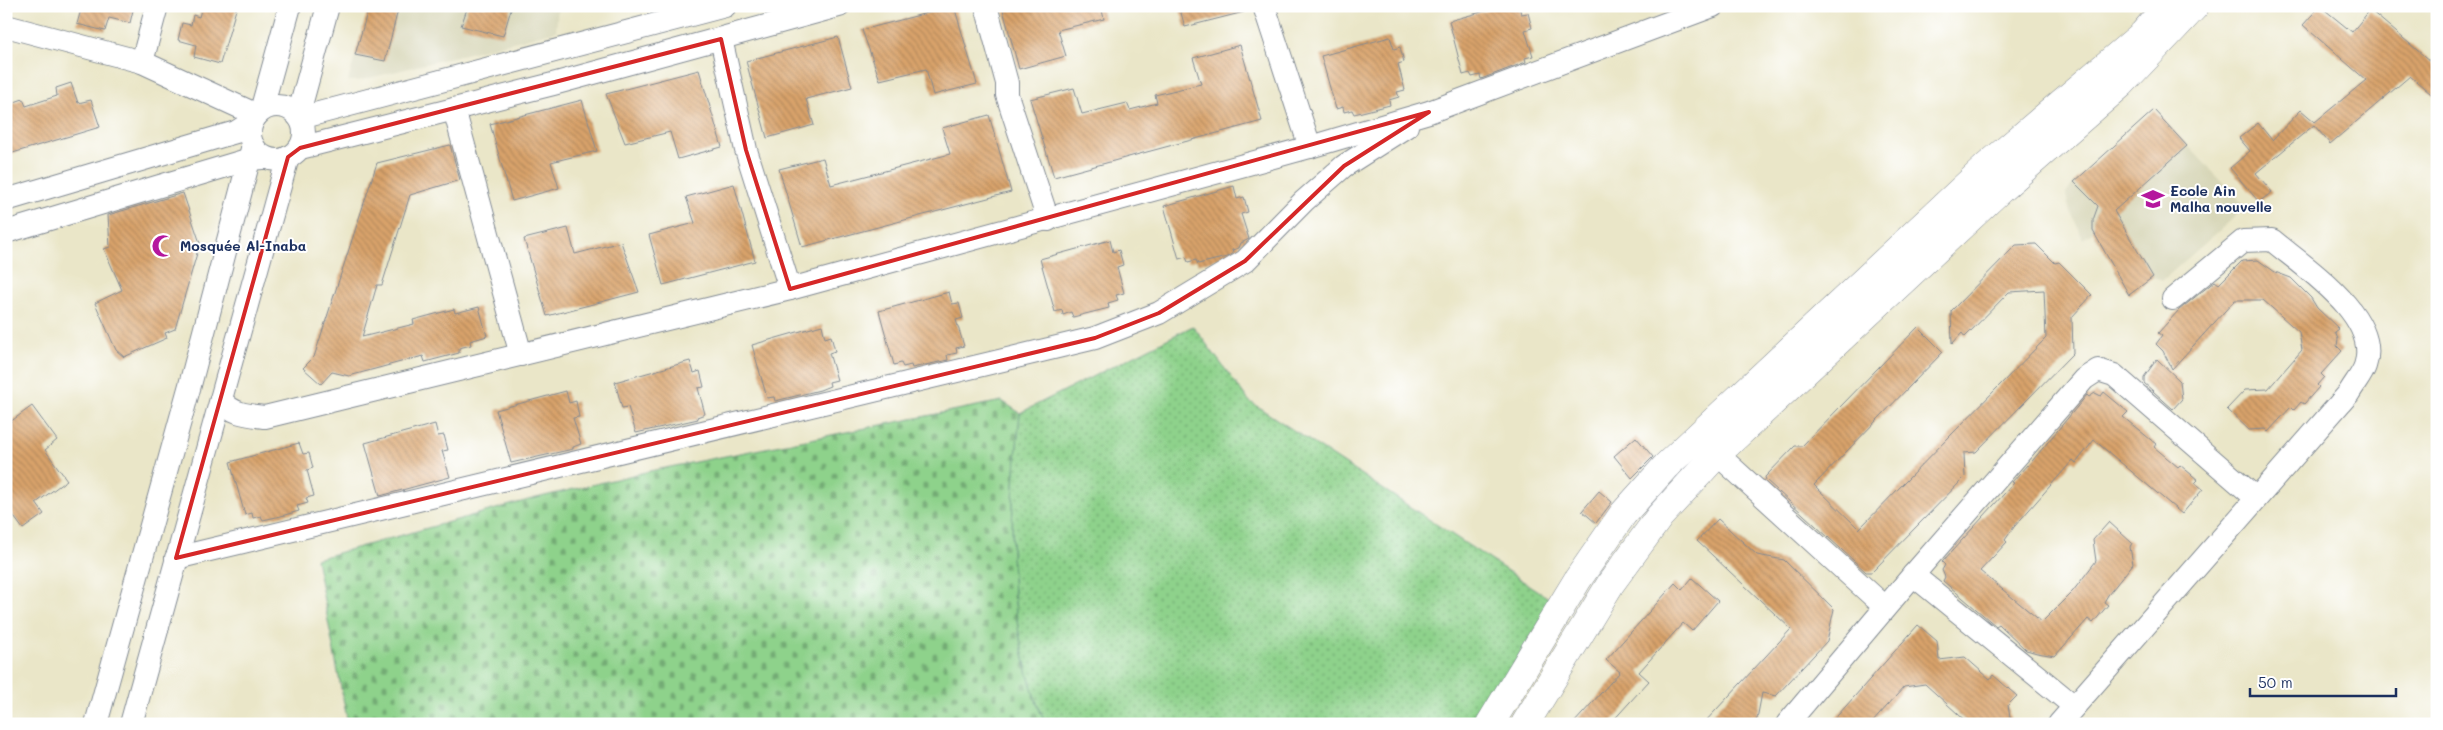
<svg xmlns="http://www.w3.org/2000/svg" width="2443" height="730" viewBox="0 0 2443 730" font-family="Mali,sans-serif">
  <defs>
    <pattern id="grass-dots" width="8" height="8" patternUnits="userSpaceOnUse" patternTransform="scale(1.25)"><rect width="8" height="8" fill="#8ed28b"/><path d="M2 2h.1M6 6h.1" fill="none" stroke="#73ab75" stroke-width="1.8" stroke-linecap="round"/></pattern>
    <pattern id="cemetery-stones" width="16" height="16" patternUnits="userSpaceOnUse" patternTransform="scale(1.25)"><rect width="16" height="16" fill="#8ed28b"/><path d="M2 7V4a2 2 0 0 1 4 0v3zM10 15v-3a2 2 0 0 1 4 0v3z" fill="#73ab75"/></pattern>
    <pattern id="building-back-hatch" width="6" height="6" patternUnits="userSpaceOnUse" patternTransform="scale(1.25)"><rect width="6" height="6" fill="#d9a36a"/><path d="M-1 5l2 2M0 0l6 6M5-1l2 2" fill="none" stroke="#af855a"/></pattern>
  </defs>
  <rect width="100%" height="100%" fill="#fff"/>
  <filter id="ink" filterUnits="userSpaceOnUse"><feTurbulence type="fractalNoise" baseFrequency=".02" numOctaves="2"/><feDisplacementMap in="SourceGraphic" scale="10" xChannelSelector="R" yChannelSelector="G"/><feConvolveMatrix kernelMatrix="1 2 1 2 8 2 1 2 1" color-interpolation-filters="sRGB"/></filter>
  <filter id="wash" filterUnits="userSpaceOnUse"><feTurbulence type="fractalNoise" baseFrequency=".0096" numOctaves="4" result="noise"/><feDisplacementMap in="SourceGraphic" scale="20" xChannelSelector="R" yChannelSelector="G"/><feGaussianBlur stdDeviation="1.12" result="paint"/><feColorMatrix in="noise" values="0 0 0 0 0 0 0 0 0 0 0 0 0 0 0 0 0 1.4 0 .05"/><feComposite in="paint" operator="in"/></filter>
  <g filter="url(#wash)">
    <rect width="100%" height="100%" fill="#eae6c8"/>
    <g fill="#d7d6b7">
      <path d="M369,6H558L556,31L358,81H348Z"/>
      <path d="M2154,110L2246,207L2163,280L2153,277L2129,295L2093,231L2083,239L2068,205L2066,194L2074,182Z"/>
    </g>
    <path fill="url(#grass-dots)" stroke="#548074" d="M1193,326L1249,401L1553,601L1477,724H1046C1036,705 1030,683 1025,663C1005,580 1012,496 1020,413Z"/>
    <path fill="url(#cemetery-stones)" stroke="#548074" d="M1002,401L1020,413C1012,496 1005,580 1025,663C1030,683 1036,705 1046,724H348L316,559L532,499L650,471Z"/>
    <g id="blocks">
      <g fill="url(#building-back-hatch)">
        <path d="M82,6H134L130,23L109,18L105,31L77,24Z"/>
        <path d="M202,6H237L220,64L194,57L196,45L178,40L182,23L191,25L193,15L199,17Z"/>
        <path d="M369,6H399L385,61L355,55Z"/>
        <path d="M468,6H512L503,36L461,26Z"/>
        <path d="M954,6L977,84L933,95L926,69L880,80L862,30Z"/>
        <path d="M1002,6H1101L1104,19L1058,30L1066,56L1019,69Z"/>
        <path d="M1179,6H1243L1244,12L1185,27Z"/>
        <path d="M1503,6H1519L1521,14L1528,13L1532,28L1525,30L1533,56L1525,58L1526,62L1481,79L1480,75L1472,77L1470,73L1463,75L1449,21Z"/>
        <path d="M2320,6L2352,32L2370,10L2437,67V99L2410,76L2330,144L2314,125L2256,173L2272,192L2259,202L2230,168L2250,151L2239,138L2258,123L2272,140L2301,110L2315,122L2366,80L2303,25Z"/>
        <path d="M838,37L852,87L806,99L814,125L767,138L746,61Z"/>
        <path d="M1390,37L1394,49L1400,47L1404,62L1398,64L1405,90L1397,92L1399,97L1389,100L1390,105L1354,114L1352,110L1344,112L1343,107L1336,109L1321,56Z"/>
        <path d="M1240,45L1262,121L1054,177L1030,99L1074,88L1082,114L1127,103L1130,110L1157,103L1155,95L1201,84L1193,58Z"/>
        <path d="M699,70L722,147L678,159L670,132L625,143L606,94Z"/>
        <path d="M71,83L78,103L91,100L100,127L6,155V124L10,123L6,105L23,99L26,106L57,96L56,88Z"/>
        <path d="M582,100L597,151L551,162L559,188L512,201L490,124Z"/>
        <path d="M2154,110L2187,146L2114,211L2153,277L2129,295L2093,231V220L2098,206L2074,182Z"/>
        <path d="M989,115L1011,192L802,247L779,169L823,158L831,185L950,154L942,128Z"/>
        <path d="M450,145L460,180L410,195L382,285H377L362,337L414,324L413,320L454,309L455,313L479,307L487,336L470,341L471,345L459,348V353L425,362L423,356L349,376L332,372L321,384L303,368L314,357L377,163Z"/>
        <path d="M734,184L755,261L663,285L649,235L695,223L686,197Z"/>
        <path d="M1234,186L1237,199L1244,197L1248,212L1241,214L1249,239L1241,243L1239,248L1232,250L1233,253L1227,257L1198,264L1196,260L1188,262L1186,257L1179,259L1164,206Z"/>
        <path d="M183,193L200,243L175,329L165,333L167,338L124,357L116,350L95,303L122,290L104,249L110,247L108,215Z"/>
        <path d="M568,228L575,254L621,242L639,292L547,316L524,239Z"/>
        <path d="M1110,240L1113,252L1119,250L1123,265L1117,267L1124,293L1116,295L1118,300L1108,303L1109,308L1073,317L1071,312L1063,315L1062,310L1055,312L1040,259Z"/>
        <path d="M2036,244L2055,263L2059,262L2092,295L2072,317L2073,353L1976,452L1964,453L1965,477L1872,572H1866L1766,480L1765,477L1795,446H1802L1918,327L1943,352L1814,485L1859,529L2046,338L2044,290L2009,292L1965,337L1962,333L1952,344L1951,311L2016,245Z"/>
        <path d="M2258,260L2275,272L2291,278L2311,298L2317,308L2339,329L2335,332L2338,339L2337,346L2342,351L2321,374L2324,377L2317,385L2319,387L2304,404L2301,402L2294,410L2291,407L2268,432L2265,429L2249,430L2227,409L2245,390L2268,389L2302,350L2299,332L2263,300H2235L2172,369L2163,351L2156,344L2162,336L2158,333L2179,310L2215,281L2219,284L2242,261Z"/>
        <path d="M949,292L952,304L959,303L963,318L956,320L964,346L956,348L957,353L947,355L948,360L912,368L911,365L903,367L901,363L894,365L879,311Z"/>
        <path d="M822,325L825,338L831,336L835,351L829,353L837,380L829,382L830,386L820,390L775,401L774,397L767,398L752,345Z"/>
        <path d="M2157,359L2180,381L2182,399L2173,409L2144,383V377Z"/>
        <path d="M690,361L694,373L700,371L704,387L698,388L705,414L697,417L698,419L636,433L628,407L622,408L615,382Z"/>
        <path d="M566,391L569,403L576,401L579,417L573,418L581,444L573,447V449L511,463L496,410Z"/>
        <path d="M2104,392L2128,412L2123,417L2156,444L2154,447L2178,467L2180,465L2198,480L2195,483L2203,489L2182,514L2094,440L2076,463L2073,460L2014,527L2005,540L2007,542L1980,571L2042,622L2073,591L2096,561L2093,540L2109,522L2132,543L2130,547L2133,564L2108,595L2104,602L2108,605L2093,623L2088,619L2055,656L2037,653L2026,650L1999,624L1996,626L1943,581L1945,577L1942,570L1945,565L1942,562L2014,483L2012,482L2027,465L2028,466L2087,395L2089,397L2095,393L2101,396Z"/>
        <path d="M32,406L57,440L45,450L67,480L36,503L44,514L23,529L6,506V425Z"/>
        <path d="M435,424L438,436L444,435L448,450L442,451L450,477L380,496L365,443Z"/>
        <path d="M1636,437L1653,457L1632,478L1614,456Z"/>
        <path d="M299,443L303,454L309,453L313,468L307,470L314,496L306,498L308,503L297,506L299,511L281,516L263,520L261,516L253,518L252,513L245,515L230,462Z"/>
        <path d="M1599,491L1612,502L1596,523L1582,511Z"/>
        <path d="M1718,519L1757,555L1784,560L1834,609L1827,641L1776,696L1762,693L1757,719L1752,724H1703L1791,629L1697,541Z"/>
        <path d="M1692,578L1718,601L1692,631L1683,623L1639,672L1649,681L1610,724H1573L1620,672L1606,660L1675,583L1682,590Z"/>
        <path d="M1918,625L1937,641L1939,660L1965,657L1990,679L1993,675L2017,696L2008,705L2011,724H1969L1925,684L1904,687L1871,724H1830Z"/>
      </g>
    </g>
  </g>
  <g filter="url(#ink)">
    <use href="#blocks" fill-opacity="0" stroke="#828a93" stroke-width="1"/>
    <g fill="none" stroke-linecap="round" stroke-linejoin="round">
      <defs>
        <g id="minor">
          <path d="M986,6L1007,83V95L1048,220"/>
          <path d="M1264,6L1310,147"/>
          <path d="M6,26L142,62L257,115"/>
          <path d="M721,39L746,150L790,289"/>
          <path d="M142,62L157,6"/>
          <circle cx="277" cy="133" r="27"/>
          <path d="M454,109L521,355"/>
          <path d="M261,111L290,6"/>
          <path d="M298,116L328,6"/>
          <path d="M300,118L725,6"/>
          <path d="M300,148L553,84L839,6"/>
          <path d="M6,200L222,136L236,132L253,121"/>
          <path d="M6,232L250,159L262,158"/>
          <path d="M221,399C231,414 247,415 265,417L790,289L1310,147L1429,112L1713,6"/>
          <path d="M1717,454L1885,607"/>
          <path d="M176,558L1095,338L1159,313L1245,261L1304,201L1344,166L1407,126"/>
          <path d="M1913,575L2074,706"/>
          <path d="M96,724L190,385L253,145"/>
          <path d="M131,724L288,157"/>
          <path d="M1787,724L1913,575L2084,379L2098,370L2114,375L2256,498"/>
          <path d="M2059,724L2349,393C2354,384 2362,375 2365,366C2382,317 2304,267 2272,240L2243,241L2173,299"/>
        </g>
        <g id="major">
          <path d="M1490,724L1578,579L1623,514L1666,466L1986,167L2143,34L2167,6"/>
          <path d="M1525,724L1611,583L1660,516L1717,454L2001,189L2121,84L2195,6"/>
        </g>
      </defs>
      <use href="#minor" stroke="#828a93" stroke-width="24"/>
      <use href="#major" stroke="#828a93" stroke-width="29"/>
      <use href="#minor" stroke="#fff" stroke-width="22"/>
      <use href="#major" stroke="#fff" stroke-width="28"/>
    </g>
  </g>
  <path fill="none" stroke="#d62828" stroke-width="4" stroke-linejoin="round" d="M721,39L746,150L790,289L1429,112L1344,166L1245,261L1159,313L1095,338L176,558L288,157L300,148Z"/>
  <defs>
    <symbol id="school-bare" viewBox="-9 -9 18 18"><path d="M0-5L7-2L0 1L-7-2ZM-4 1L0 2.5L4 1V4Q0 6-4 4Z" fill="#b5179e" stroke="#fff" stroke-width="2.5" paint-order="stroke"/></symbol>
    <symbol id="mosque-bare" viewBox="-9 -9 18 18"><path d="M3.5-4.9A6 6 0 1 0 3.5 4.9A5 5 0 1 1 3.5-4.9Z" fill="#b5179e" stroke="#fff" stroke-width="2.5" paint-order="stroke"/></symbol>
  </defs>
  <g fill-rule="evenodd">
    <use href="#school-bare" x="2137" y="183" width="32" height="32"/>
    <use href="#mosque-bare" x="147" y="230" width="32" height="32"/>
  </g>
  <g text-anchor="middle" stroke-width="4" stroke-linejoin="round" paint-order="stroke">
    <g font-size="14" font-weight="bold" fill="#1b2f5e" stroke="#fff" text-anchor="start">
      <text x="2170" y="196">Ecole Ain<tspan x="2170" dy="16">Malha nouvelle</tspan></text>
      <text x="180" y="251">Mosquée Al-Inaba</text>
    </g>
  </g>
  <rect width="2443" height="730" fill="none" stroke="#fff" stroke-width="25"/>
  <path d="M2250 688v8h146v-8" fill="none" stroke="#1b2f5e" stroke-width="2.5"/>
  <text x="2258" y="688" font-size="15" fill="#1b2f5e" stroke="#ffffff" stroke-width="4" paint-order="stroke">50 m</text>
</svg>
